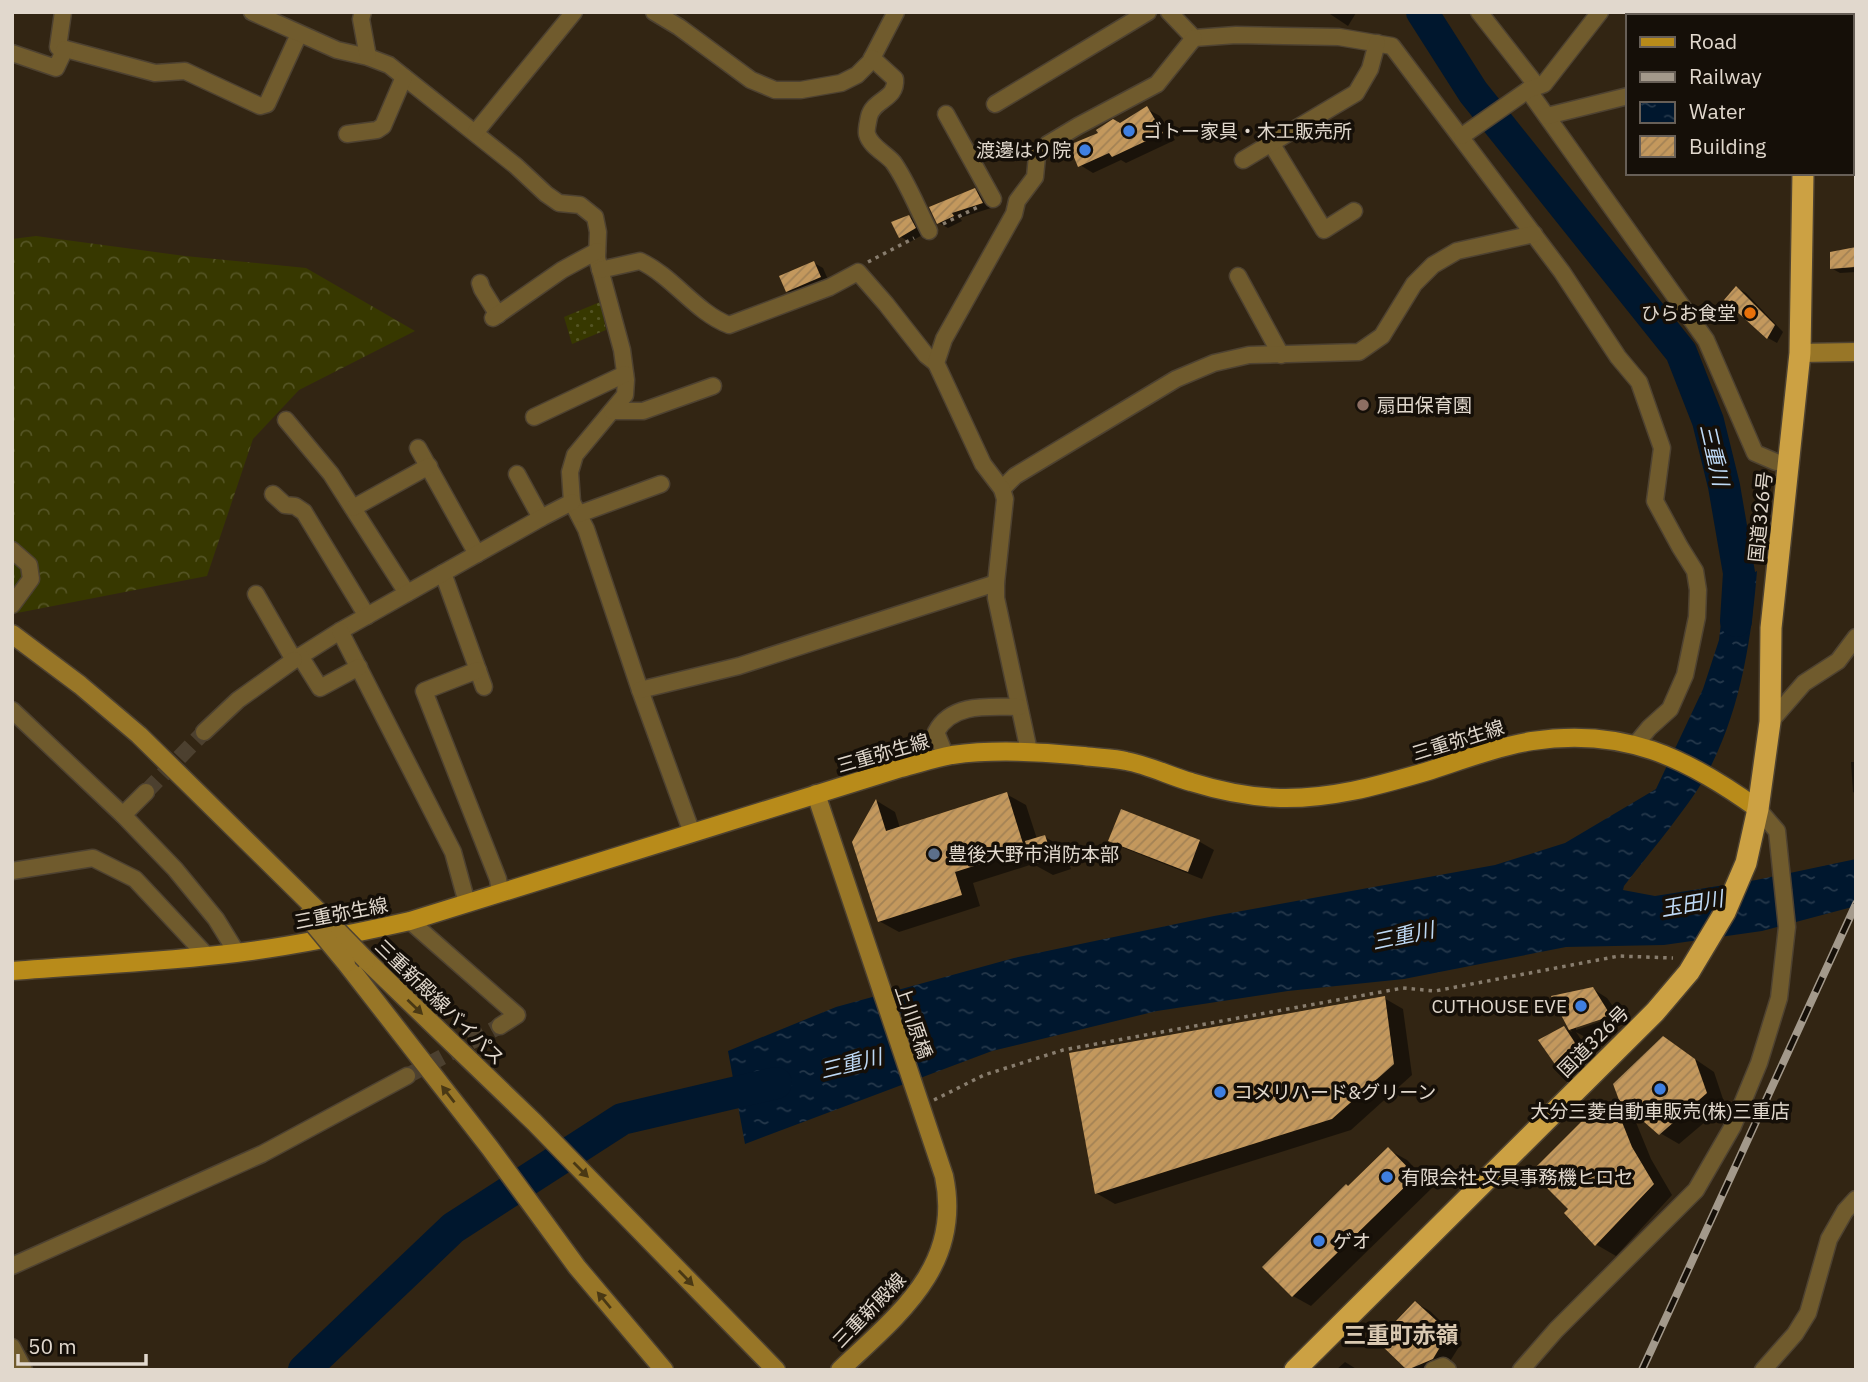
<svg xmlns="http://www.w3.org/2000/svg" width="1868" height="1382" viewBox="0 0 1868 1382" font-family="'IBM Plex Sans','Noto Sans JP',sans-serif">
  <defs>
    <pattern id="grass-dots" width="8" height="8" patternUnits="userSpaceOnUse" patternTransform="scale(1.75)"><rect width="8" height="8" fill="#373800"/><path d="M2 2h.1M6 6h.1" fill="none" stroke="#545424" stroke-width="1.8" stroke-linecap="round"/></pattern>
    <pattern id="forest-crowns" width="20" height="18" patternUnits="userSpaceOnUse" patternTransform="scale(1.75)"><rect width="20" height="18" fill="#373800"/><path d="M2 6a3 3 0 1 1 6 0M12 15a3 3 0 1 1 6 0" fill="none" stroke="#545424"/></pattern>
    <pattern id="water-ripples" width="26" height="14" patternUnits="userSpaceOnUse" patternTransform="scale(1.75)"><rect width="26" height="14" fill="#00172e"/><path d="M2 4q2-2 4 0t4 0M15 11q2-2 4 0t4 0" fill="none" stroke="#25384b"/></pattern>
    <pattern id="building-hatch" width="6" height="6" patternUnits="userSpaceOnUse" patternTransform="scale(1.75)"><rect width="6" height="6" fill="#c3985d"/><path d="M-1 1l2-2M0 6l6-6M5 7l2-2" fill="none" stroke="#a38255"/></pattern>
  </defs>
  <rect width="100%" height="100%" fill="#322513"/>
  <path fill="url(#grass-dots)" d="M600,302L606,330L572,344L564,317Z"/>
  <path fill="url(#forest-crowns)" d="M36,236L185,256L306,268L415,331L299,390L253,439L207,576L12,614V239Z"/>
  <path fill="url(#water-ripples)" d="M1757,571C1751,646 1738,727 1696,792C1674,824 1648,855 1624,886L1623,890L1655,896L1756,880L1856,859V906L1762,931L1664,945L1566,947L1404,979L1288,991L1157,1011L992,1051L745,1144L728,1051L836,1007L1014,958L1214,916L1495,865L1565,843L1656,789L1703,689L1719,640L1725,588Z"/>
  <g fill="#0007">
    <path d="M1327,12H1354L1356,13L1348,26Z"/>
    <path d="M1147,109L1160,116L1175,140L1126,163L1121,160L1093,173L1080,165L1120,125Z"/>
    <path d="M975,190L984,195L991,208L960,218L962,221L948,228L939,223Z"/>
    <path d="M909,216L918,222L924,234L910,242L901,237Z"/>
    <path d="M1856,249V272L1840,273L1831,268Z"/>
    <path d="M814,263L823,268L829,282L796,296L787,291Z"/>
    <path d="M1737,288L1746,293L1783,332L1777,343L1768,338L1727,300Z"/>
    <path d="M1851,762H1856V794L1853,792Z"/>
    <path d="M1006,794L1026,805L1037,839L1045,837L1064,848L1071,869L1053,875L1033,864L973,883L980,906L899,932L879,921L877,801L895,812L900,828Z"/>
    <path d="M1121,811L1200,842L1214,850L1202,879L1124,848L1110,840Z"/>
    <path d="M1593,989L1607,998L1617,1012L1576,1026V1030L1619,1015L1624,1024L1585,1037L1576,1032L1601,1069L1581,1087L1567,1079L1540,1041L1564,1028L1572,1032L1554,998Z"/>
    <path d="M1384,998L1403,1009L1412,1075L1351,1130L1115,1204L1096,1193Z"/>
    <path d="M1664,1038L1714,1072L1725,1105L1679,1144L1660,1133Z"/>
    <path d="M1614,1104L1633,1115L1651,1159L1672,1195L1616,1256L1597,1245L1567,1213L1570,1209L1597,1109L1606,1115Z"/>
    <path d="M1389,1150L1407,1160L1433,1187L1311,1306L1293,1296L1265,1267Z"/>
    <path d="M1416,1303L1430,1311L1462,1342L1447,1366L1439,1370L1408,1369Z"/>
    <path d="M1345,1362L1358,1370H1336Z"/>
  </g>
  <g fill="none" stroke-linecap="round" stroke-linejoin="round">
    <g stroke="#00172e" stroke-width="32">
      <path d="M1422,12L1473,92L1681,352L1708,421L1724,486L1739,573L1736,621"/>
      <path d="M304,1370L453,1228L622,1119L776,1083"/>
    </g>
  </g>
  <g fill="url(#building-hatch)">
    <path d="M1147,106L1163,133L1112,157L1109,153L1078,167L1069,145L1098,133L1096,130L1113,119L1120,123Z"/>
    <path d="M975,188L983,203L952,213L954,216L937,224L929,207Z"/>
    <path d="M909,215L916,228L899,238L891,222Z"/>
    <path d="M1856,247L1855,267L1830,269V252Z"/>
    <path d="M814,261L821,277L786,292L779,276Z"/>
    <path d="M1736,286L1775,325L1767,339L1724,300Z"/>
    <path d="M1007,792L1025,850L955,872L962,895L878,922L852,842L876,799L886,831Z"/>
    <path d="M1121,809L1200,840L1188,872L1108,841Z"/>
    <path d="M1045,835L1053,859L1032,865L1025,841Z"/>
    <path d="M1593,987L1611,1016L1569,1030L1551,996Z"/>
    <path d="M1385,996L1394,1064L1332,1119L1095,1194L1069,1053Z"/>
    <path d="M1564,1026L1587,1061L1566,1080L1538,1040Z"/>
    <path d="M1663,1036L1695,1059L1707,1093L1659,1135L1619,1100L1613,1084Z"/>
    <path d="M1614,1102L1632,1147L1654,1184L1595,1246L1564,1213L1568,1209L1531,1172L1596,1107L1605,1114Z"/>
    <path d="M1388,1147L1416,1176L1292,1297L1262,1267L1346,1184L1348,1186Z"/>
    <path d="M1415,1301L1449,1332L1433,1359L1407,1370L1377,1341Z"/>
  </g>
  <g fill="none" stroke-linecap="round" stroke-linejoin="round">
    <g stroke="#4c402f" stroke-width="16" stroke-dasharray="16 8" stroke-linecap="butt">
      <path d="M146,792L204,732"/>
      <path d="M407,1076L500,1026"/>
    </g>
    <defs>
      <g id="street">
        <path d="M63,12L58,47L155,73L185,71L260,106L267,104L299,34"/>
        <path d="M252,12L337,50L368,57L389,65L516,166L546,194L559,203L580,205L595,217L598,232L597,258L622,350L626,380L625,395L575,455L570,472L572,502L586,529L640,690L692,833"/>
        <path d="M363,12L361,19L368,57"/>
        <path d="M654,12L679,27L751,80L775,90H801L841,83L857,75L870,62L896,12"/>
        <path d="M1169,12L1194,38L1236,35L1339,37L1392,46L1562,272L1618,357L1639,382L1662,448L1655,501L1680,547L1695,571L1698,590L1697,617L1685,675L1670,709L1649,728L1635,745"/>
        <path d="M1479,12L1537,86"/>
        <path d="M12,53L56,68L65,49"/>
        <path d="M872,58L895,79C897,100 873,99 869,117C868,122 866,130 867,134C870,146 885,153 893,162C907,181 918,210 929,231"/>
        <path d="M1528,90L1706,340L1755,453L1776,462"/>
        <path d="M995,104L1148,12"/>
        <path d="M946,114L993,199"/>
        <path d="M1547,116L1628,96"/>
        <path d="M475,133L574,12"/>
        <path d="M347,134L377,130L383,126L404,77"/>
        <path d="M1462,136L1528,90L1544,84L1600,12"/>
        <path d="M1271,143L1324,230L1354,211"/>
        <path d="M1243,160L1356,93L1370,69L1377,43"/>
        <path d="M600,270L640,261C674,277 695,312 729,325L830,287L858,272L886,304L926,355L936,363"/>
        <path d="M1238,276L1281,355"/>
        <path d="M480,283L482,289L498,315"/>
        <path d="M493,318L562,270L597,251"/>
        <path d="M612,411H643L713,386"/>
        <path d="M534,417L625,374"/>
        <path d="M286,420L331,474L407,593"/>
        <path d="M418,448L477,554"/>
        <path d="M517,474L541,518"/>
        <path d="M1002,489L1015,476L1176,379L1214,363L1249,355L1359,352L1382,336L1414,284L1433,265L1457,251L1534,234"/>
        <path d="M273,494L285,505L295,506L304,512L367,616"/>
        <path d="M353,508L429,466"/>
        <path d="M579,514L661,484"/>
        <path d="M12,550L29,565L31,579L12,605"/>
        <path d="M443,573L484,687"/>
        <path d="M256,594L294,660L340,631L541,518L572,502"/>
        <path d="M340,631L453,852L467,903"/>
        <path d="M300,656L320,688L359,667"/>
        <path d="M478,670L424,691L498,879L500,893"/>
        <path d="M640,690L739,666L996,583"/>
        <path d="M12,710L123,815"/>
        <path d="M1770,722L1804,683L1838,661L1856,637"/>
        <path d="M204,732L238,700L294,660"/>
        <path d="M1029,751L996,598V583L1005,499L1002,489L983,464L936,363L944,339L1014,214L1017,201L1035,177L1037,156L1048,144L1078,126L1157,84L1194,38"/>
        <path d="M946,757L936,732C952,702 990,707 1019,707"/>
        <path d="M146,792L123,815L175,869L216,919L237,953"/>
        <path d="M12,871L93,858L135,879L207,956"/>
        <path d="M410,921L517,1015L500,1026"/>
        <path d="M12,1266L262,1154L407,1076"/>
        <path d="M12,1347L24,1370"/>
        <path d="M1433,1370L1443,1366L1448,1370"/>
        <path d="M1521,1370L1556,1330L1696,1190L1733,1126L1759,1063L1779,998L1787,927L1777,831L1758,809"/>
        <path d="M1763,1370L1795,1334L1808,1313L1829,1239L1845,1211L1856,1199"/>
      </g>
      <g id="secondary">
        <path d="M1800,353L1856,352"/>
        <path d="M12,634L80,685L139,735L320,913"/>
        <path d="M816,794L944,1176C963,1266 898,1315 840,1370"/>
        <path d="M366,960L534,1122L776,1370"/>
        <path d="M346,963L490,1148L577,1267L664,1370"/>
      </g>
      <path id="primary" d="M12,971C87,965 162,962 236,953C295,946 352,934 410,921L901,768C917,764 935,758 952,755C996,749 1040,752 1084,756C1098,758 1113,758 1126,761C1148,765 1170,776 1191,782C1220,791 1250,797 1280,798C1331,799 1377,786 1425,772C1460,761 1496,747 1532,741C1623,727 1686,757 1758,809"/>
      <g id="highway">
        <path d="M1806,16V12"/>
        <path d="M1295,1370L1655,1012L1689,972L1725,912L1746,863L1758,809L1770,722L1771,628L1800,353L1803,173"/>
      </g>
    </defs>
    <use href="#street" stroke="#4e4231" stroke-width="19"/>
    <use href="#secondary" stroke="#4e4231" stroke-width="21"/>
    <use href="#primary" stroke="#4e4231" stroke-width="21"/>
    <use href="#highway" stroke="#4e4231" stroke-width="24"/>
    <g stroke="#887d6e" stroke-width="3.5" stroke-dasharray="3.5 5" stroke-linecap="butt">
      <path d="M943,224L980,206"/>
      <path d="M868,262L914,238"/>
      <path d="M934,1100L984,1075L1063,1050L1403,988L1435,991L1619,956L1673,958"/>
    </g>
    <use href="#street" stroke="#705b2d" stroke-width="16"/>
    <use href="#secondary" stroke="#987627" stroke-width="18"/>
    <use href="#primary" stroke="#b88b1a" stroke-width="18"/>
    <use href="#highway" stroke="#cca143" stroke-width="21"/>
    <defs>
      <path id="rail" d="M1642,1370L1856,904"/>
    </defs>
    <use href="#rail" stroke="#a3998b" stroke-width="8"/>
    <use href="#rail" stroke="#150f08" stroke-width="5" stroke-dasharray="16" stroke-linecap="butt"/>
    <defs>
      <g id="secondary-bridge">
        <path d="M320,913L366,960"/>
        <path d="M307,916L346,963"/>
      </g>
    </defs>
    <use href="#secondary-bridge" stroke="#4e4231" stroke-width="21" stroke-linecap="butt"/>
    <use href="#secondary-bridge" stroke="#987627" stroke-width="18"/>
  </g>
  <defs><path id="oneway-solid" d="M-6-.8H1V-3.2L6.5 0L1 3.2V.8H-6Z" transform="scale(1.75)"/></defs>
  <g fill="#493814">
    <use href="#oneway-solid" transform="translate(415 1007) rotate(44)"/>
    <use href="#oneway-solid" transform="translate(448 1094) rotate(-128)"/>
    <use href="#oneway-solid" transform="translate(581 1170) rotate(45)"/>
    <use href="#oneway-solid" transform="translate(686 1278) rotate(46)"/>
    <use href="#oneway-solid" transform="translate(604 1300) rotate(-130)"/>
  </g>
  <g fill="#3f7fe0" stroke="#150f08" stroke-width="2.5">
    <circle cx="1129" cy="131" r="7"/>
    <circle cx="1085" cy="150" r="7"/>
    <circle cx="1581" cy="1006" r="7"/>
    <circle cx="1660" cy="1089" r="7"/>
    <circle cx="1220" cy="1092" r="7"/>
    <circle cx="1387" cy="1177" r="7"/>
    <circle cx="1319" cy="1241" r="7"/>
  </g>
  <circle fill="#e8710a" stroke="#150f08" stroke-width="2.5" cx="1750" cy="313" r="7"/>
  <circle fill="#8d6e63" stroke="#150f08" stroke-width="2.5" cx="1363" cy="405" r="7"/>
  <circle fill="#5c6f8a" stroke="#150f08" stroke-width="2.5" cx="934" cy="854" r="7"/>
  <g text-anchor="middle" stroke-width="7" stroke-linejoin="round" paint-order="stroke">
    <g font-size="19" fill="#e1d8cd" stroke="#150f08" text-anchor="start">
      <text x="1143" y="138">ゴトー家具・木工販売所</text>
      <text x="1071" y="157" text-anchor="end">渡邊はり院</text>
      <text x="1736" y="320" text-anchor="end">ひらお食堂</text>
      <text x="1377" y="412">扇田保育園</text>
      <text x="948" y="861">豊後大野市消防本部</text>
      <text x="1567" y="1013" text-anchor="end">CUTHOUSE EVE</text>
      <text x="1234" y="1099">コメリハード&amp;グリーン</text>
      <text x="1660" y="1118" text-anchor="middle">大分三菱自動車販売(株)三重店</text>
      <text x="1401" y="1184">有限会社 文具事務機ヒロセ</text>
      <text x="1333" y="1248">ゲオ</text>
    </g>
    <g font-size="19" fill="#e1d8cd" stroke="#150f08">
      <text transform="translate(1760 517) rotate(-84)" y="7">国道326号</text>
      <text transform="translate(1458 740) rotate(-17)" y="7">三重弥生線</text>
      <text transform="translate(883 753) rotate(-16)" y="7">三重弥生線</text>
      <text transform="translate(341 913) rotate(-11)" y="7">三重弥生線</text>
      <text transform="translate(440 1002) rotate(44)" y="7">三重新殿線バイパス</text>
      <text transform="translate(914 1022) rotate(71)" y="7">上川原橋</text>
      <text transform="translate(1593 1041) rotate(-45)" y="7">国道326号</text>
      <text transform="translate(869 1310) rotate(-46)" y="7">三重新殿線</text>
    </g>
    <g font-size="21" font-style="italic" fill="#bed9f5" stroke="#150f08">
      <text transform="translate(1714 455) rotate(77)" y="7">三重川</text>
      <text transform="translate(1692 904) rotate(-10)" y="7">玉田川</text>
      <text transform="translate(1403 936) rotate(-12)" y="7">三重川</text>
      <text transform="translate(851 1064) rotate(-14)" y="7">三重川</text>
    </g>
    <g font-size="23" font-weight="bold" fill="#d9c8b1" stroke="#150f08">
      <text x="1401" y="1343">三重町赤嶺</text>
    </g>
  </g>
  <rect width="1868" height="1382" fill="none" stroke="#e1d8cd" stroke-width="28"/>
  <rect x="1626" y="14" width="228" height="161" fill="#150f08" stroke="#675f57" stroke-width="2"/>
  <rect x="1640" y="37" width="35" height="10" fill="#b88b1a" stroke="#675f57" stroke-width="2"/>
  <text x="1689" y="49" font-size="21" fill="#e1d8cd">Road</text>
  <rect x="1640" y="72" width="35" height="10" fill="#a3998b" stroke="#675f57" stroke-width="2"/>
  <text x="1689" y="84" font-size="21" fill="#e1d8cd">Railway</text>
  <rect x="1640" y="102" width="35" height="21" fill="url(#water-ripples)" stroke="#675f57" stroke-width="2"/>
  <text x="1689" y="119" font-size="21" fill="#e1d8cd">Water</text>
  <rect x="1640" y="136" width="35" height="21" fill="url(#building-hatch)" stroke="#675f57" stroke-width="2"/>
  <text x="1689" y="154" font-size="21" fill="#e1d8cd">Building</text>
  <path d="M18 1354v10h128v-10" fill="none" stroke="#e1d8cd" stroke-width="3.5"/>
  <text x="28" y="1354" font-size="21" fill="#e1d8cd" stroke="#150f08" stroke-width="5" paint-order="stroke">50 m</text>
</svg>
